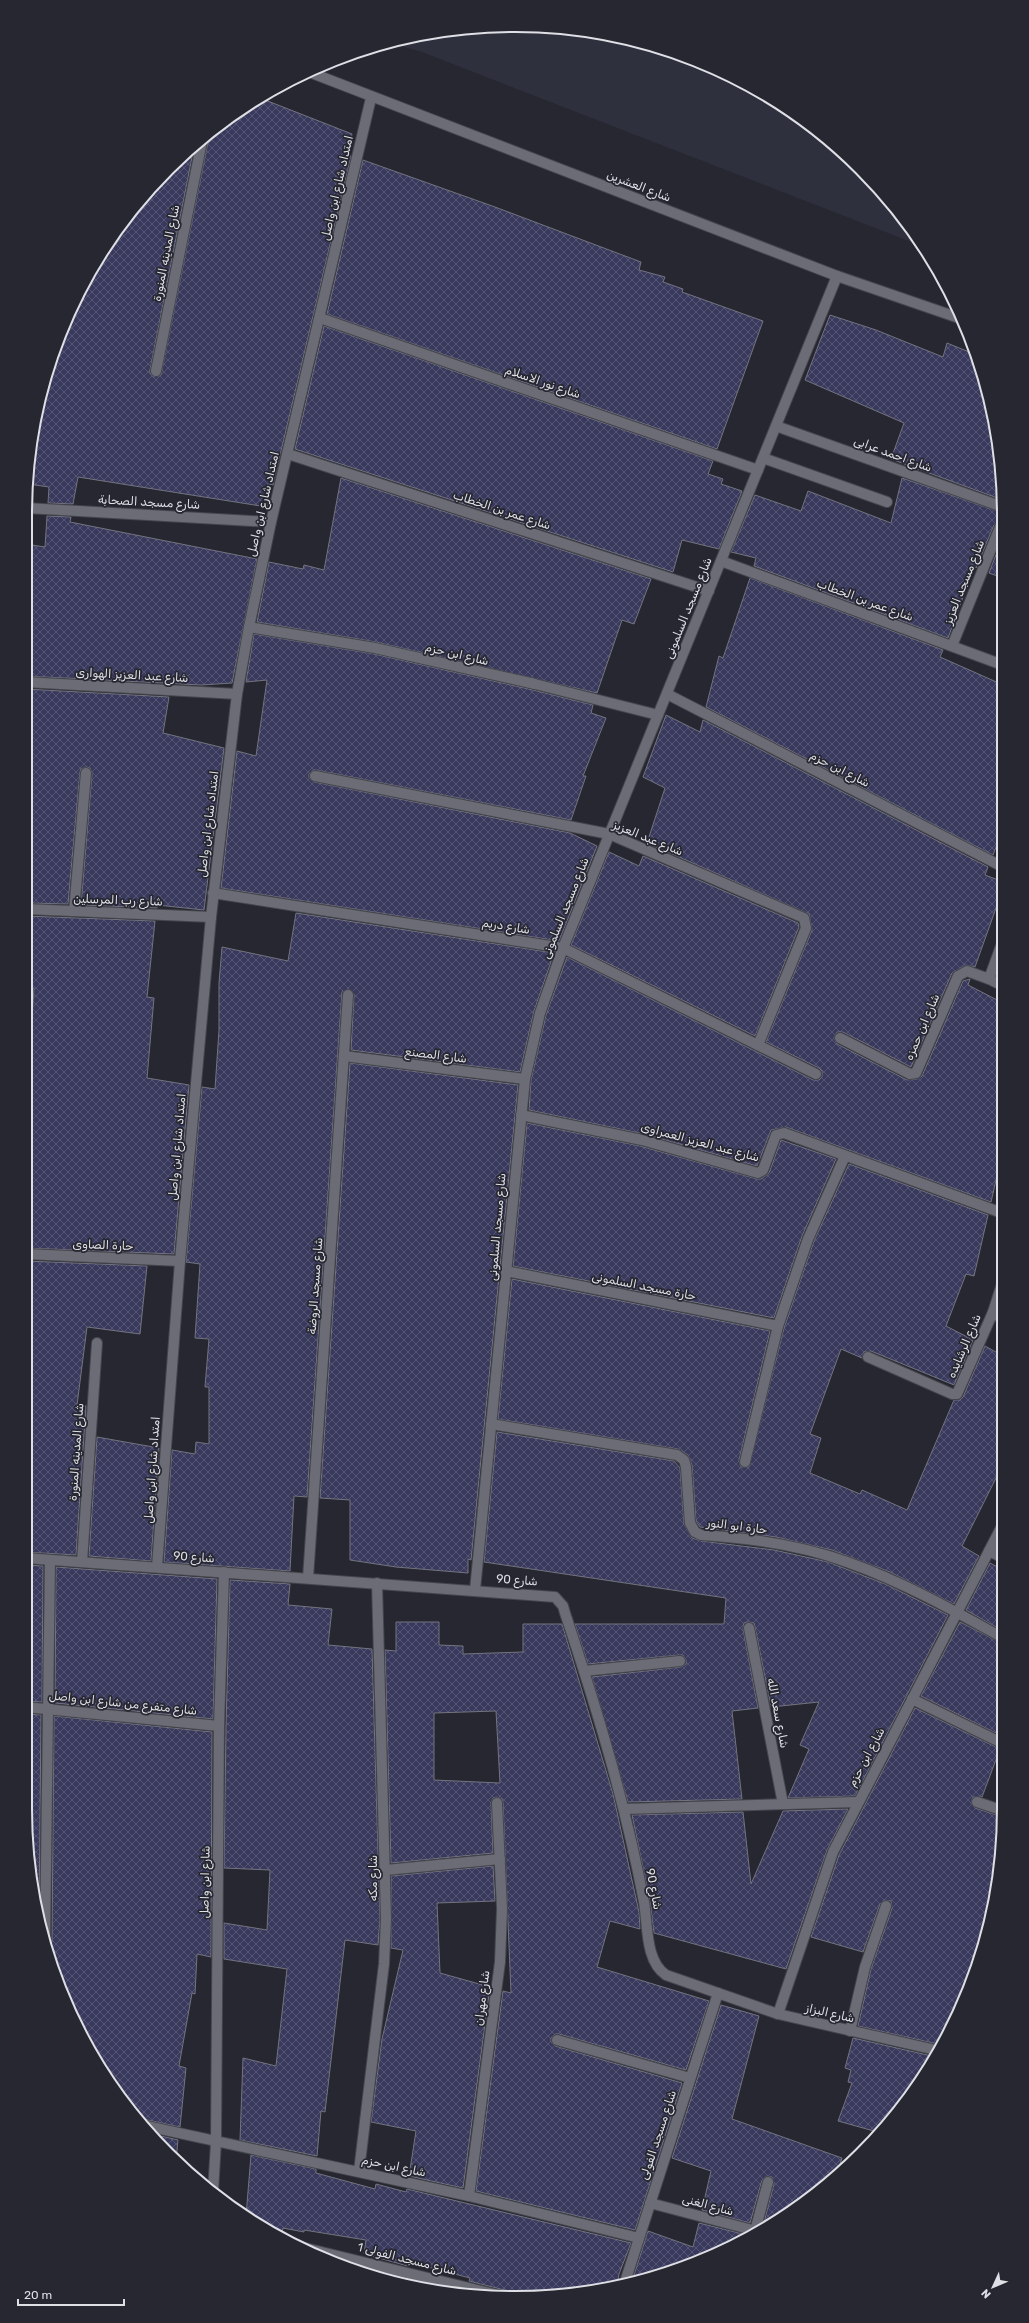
<svg xmlns="http://www.w3.org/2000/svg" width="1029" height="2323" viewBox="0 0 1029 2323" font-family="Rubik,'Noto Sans Arabic',sans-serif">
  <defs>
    <pattern id="building-cross-hatch" width="8" height="8" patternUnits="userSpaceOnUse"><rect width="8" height="8" fill="#39395d"/><path d="M0 0l8 8M0 8l8-8" fill="none" stroke="#555574"/></pattern>
  </defs>
  <rect width="100%" height="100%" fill="#262730"/>
  <path fill="#2f303e" d="M514,25L610,34L702,62L812,126L903,216L919,245L422,52L390,43L419,34Z"/>
  <g fill="url(#building-cross-hatch)" stroke="#73747f" fill-rule="evenodd">
    <path d="M260,98L352,134L348,155L351,156L273,485L270,484L267,507L78,477L73,504L48,503L49,487L28,484L34,419L62,327L108,242L168,169L194,147L150,370V373L154,377L161,375L208,142L207,137L242,108Z"/>
    <path d="M363,160L495,207L641,262L639,270L665,277L663,282L683,289L682,292L763,321L717,449L327,314Z"/>
    <path d="M830,315L876,330L943,357L947,343L974,354L1000,450V499L891,459L904,423L805,380Z"/>
    <path d="M324,326L713,461L708,474L723,479L721,484L742,491L719,549L682,540L673,572L295,449Z"/>
    <path d="M341,478L651,579L634,624L622,620L597,693L376,642L257,622L269,562L303,569L304,565L324,570Z"/>
    <path d="M902,478L1000,512V521L994,525L976,568L974,567L948,638L754,566L756,558L731,552L755,495L801,511L808,491L891,523Z"/>
    <path d="M47,516L71,517L70,522L257,559L232,683L201,685L25,676L31,604L25,603V544L45,547Z"/>
    <path d="M1000,544V577L989,573Z"/>
    <path d="M750,578L943,650L940,657L1001,684V834L993,855L706,707L719,656L723,658Z"/>
    <path d="M254,634L374,654L533,690L593,705L591,713L606,718L583,776H586L571,820L316,770H313L309,774V778L314,782L570,833L597,846L559,941L221,888L237,751L256,756L267,680L246,682Z"/>
    <path d="M25,689L169,697L163,733L224,748L204,910L157,905V908L81,905L92,774L90,768L86,767L81,769L80,772L68,904L25,903Z"/>
    <path d="M666,715L700,732L703,720L988,867L985,875L1001,881V894L975,967L966,965L952,973L911,1067L843,1032H837L834,1038L837,1044L907,1080L917,1079L922,1076L963,981L970,979L968,985L1001,1002L1002,1154L991,1202L786,1127L771,1130L757,1166L644,1134L529,1110L531,1080L546,1015L567,957L813,1080H819L822,1077V1071L819,1068L766,1042L812,930L809,914L647,843L665,788L643,777Z"/>
    <path d="M609,852L639,866L643,856L798,923L799,927L755,1036L571,945Z"/>
    <path d="M296,913L554,953L534,1011L520,1072L351,1050L354,995L349,989L342,992L307,1497L294,1496L290,1571L164,1562L172,1450L195,1454L196,1442L209,1444V1387H205L209,1339L195,1338L200,1264L186,1262L202,1087L215,1089L219,1030V983L222,947L288,961Z"/>
    <path d="M25,916L155,921L147,997L154,998L147,1078L189,1085L174,1254L25,1248V1123L32,1046H30L34,988L25,987Z"/>
    <path d="M350,1063L518,1085L471,1560L468,1559V1573L396,1567L350,1560V1500L320,1498Z"/>
    <path d="M527,1123L640,1146L757,1179H761L769,1173L781,1140L836,1159L802,1236L774,1318L513,1266Z"/>
    <path d="M849,1164L988,1215L974,1276L966,1274L946,1326L973,1340L954,1385L871,1351L864,1352L862,1358L841,1349L810,1434L821,1438L810,1473L860,1494L862,1490L907,1510L954,1400H960L963,1397L985,1346L1003,1356V1464L962,1546L979,1556L954,1604L890,1572L832,1550L776,1537L700,1527L696,1521L692,1465L688,1455L678,1449L498,1419L512,1279L770,1331L739,1460L741,1467H749L784,1328L814,1241Z"/>
    <path d="M25,1261L147,1266L140,1334L87,1327L77,1405L86,1406L76,1555L25,1552Z"/>
    <path d="M497,1432L674,1461L680,1468L684,1524L692,1538L701,1541L774,1550L828,1562L885,1584L948,1615L855,1796L788,1798L809,1749L800,1745L819,1702L771,1707L755,1627L754,1623L748,1622L744,1623L743,1629L758,1708L732,1711L742,1799L628,1802L592,1677L681,1667L686,1664V1660L683,1655H679L588,1664L575,1624H724L726,1598L484,1562Z"/>
    <path d="M97,1437L159,1448L151,1561L89,1556Z"/>
    <path d="M990,1563L1003,1570V1631L966,1610Z"/>
    <path d="M25,1565L43,1566L42,1702L25,1701Z"/>
    <path d="M56,1567L217,1579L213,1719L55,1703Z"/>
    <path d="M230,1580L290,1584L288,1605L332,1609L328,1645L372,1649L380,1919L378,1945L345,1940L325,2112L321,2111L317,2156L240,2140L243,2058L276,2066L287,1969L224,1959V1923L267,1930L270,1870L224,1868L226,1726Z"/>
    <path d="M396,1622H439V1645L463,1646V1654L523,1652V1624H562L613,1794L639,1912L640,1929L610,1921L597,1967L709,2001L686,2070L559,2034H555L551,2038V2042L555,2046L682,2083L635,2230L476,2191L503,1991L511,1993L503,1803L502,1799L497,1797L493,1798L491,1803L493,1853L391,1863L385,1650L396,1651ZM496,1711L500,1783L434,1780V1713Z"/>
    <path d="M960,1622L1003,1644L1004,1737L921,1696Z"/>
    <path d="M915,1708L1000,1749L982,1797H973L971,1803L975,1808L1003,1817L995,1904L967,1996L942,2045L858,2026L871,1969L892,1908L891,1901L884,1900L880,1904L863,1952L811,1937L839,1855Z"/>
    <path d="M25,1714L41,1715L39,1920L34,1904L25,1808Z"/>
    <path d="M54,1716L212,1732L211,1957L197,1954L195,1994L192,1993L179,2066L186,2068L180,2127L143,2119L138,2120L91,2053L51,1966L46,1948L52,1942Z"/>
    <path d="M848,1809L827,1850L786,1969L654,1933L650,1901L632,1815L743,1812L751,1884L783,1811Z"/>
    <path d="M493,1866L495,1901L437,1903L440,1973L490,1987L463,2188L409,2176L416,2131L371,2122L382,2039L403,1950L391,1948V1876Z"/>
    <path d="M721,2005L759,2016L732,2119L842,2158L836,2177L765,2228L763,2226L774,2184L772,2177L767,2176L762,2180L750,2223L702,2210L711,2171L672,2158Z"/>
    <path d="M853,2038L936,2057L881,2133L838,2121L852,2083L848,2082L851,2070L845,2068Z"/>
    <path d="M148,2133L178,2140L176,2161Z"/>
    <path d="M251,2155L316,2169V2173L375,2189L376,2184L406,2192L407,2189L631,2243L619,2274L617,2287L516,2298L512,2292L469,2281L470,2278L409,2262L408,2266L364,2254L366,2240L304,2230V2232L283,2228L282,2232L260,2226L246,2216Z"/>
    <path d="M699,2223L751,2236L672,2272L642,2280L633,2278L648,2231L693,2247Z"/>
  </g>
  <g fill="none" stroke-linecap="round" stroke-linejoin="round">
    <defs>
      <g id="minor">
        <path d="M320,318L758,470"/>
        <path d="M156,371L202,141"/>
        <path d="M776,426L1000,506"/>
        <path d="M288,454L709,591"/>
        <path d="M763,458L887,502"/>
        <path d="M26,508L271,522"/>
        <path d="M721,561L1000,664"/>
        <path d="M249,627L375,648L535,684L658,715"/>
        <path d="M952,646L1000,527"/>
        <path d="M25,682L237,694"/>
        <path d="M667,694L1001,866"/>
        <path d="M315,776L609,834L804,918L806,928L758,1045"/>
        <path d="M213,893L563,948L816,1074"/>
        <path d="M25,909L211,917"/>
        <path d="M74,911L86,773"/>
        <path d="M989,979L1001,985"/>
        <path d="M25,1003V1002"/>
        <path d="M840,1038L910,1074L916,1073L958,976L967,971L989,979L1001,946"/>
        <path d="M344,1056L525,1079"/>
        <path d="M521,1115L642,1140L758,1173L763,1170L776,1135L784,1133L1002,1213"/>
        <path d="M25,1254L180,1261"/>
        <path d="M506,1271L778,1326"/>
        <path d="M993,1312L1002,1319"/>
        <path d="M868,1357L952,1394H957L993,1312L1002,1284"/>
        <path d="M491,1424L677,1455L684,1460L686,1467L690,1523L695,1532L701,1535C750,1538 801,1545 847,1562C901,1581 953,1610 1003,1638"/>
        <path d="M745,1462L778,1326L808,1239L845,1156"/>
        <path d="M989,1551L1003,1558"/>
        <path d="M25,1558L555,1597L563,1606L565,1613C597,1709 625,1802 644,1902C648,1925 645,1961 666,1975L778,2014L940,2051"/>
        <path d="M82,1562L97,1343"/>
        <path d="M157,1567L180,1261L211,917L237,694L249,627L271,522L371,98"/>
        <path d="M308,1578L348,995"/>
        <path d="M475,1590L525,1079L540,1013L563,948L837,276"/>
        <path d="M749,1628L783,1804"/>
        <path d="M584,1671L680,1661"/>
        <path d="M912,1699L1004,1744"/>
        <path d="M25,1707L219,1726"/>
        <path d="M977,1802L1004,1811"/>
        <path d="M624,1809L857,1802"/>
        <path d="M386,1870L500,1859"/>
        <path d="M45,1942L50,1560"/>
        <path d="M778,2014L833,1852L1003,1524"/>
        <path d="M850,2031L865,1967L886,1906"/>
        <path d="M557,2040L690,2078"/>
        <path d="M142,2125L469,2196L639,2238"/>
        <path d="M359,2171L384,1964L386,1919L377,1583"/>
        <path d="M213,2192L216,2142L219,1726L224,1572"/>
        <path d="M469,2196L500,1962L502,1909L497,1803"/>
        <path d="M650,2203L760,2232"/>
        <path d="M755,2231L768,2182"/>
        <path d="M297,2246L510,2298"/>
        <path d="M624,2285L718,1993"/>
      </g>
      <path id="tertiary" d="M309,72L837,276L962,319"/>
    </defs>
    <use href="#minor" stroke="#45454d" stroke-width="12"/>
    <use href="#tertiary" stroke="#45454d" stroke-width="12"/>
    <use href="#minor" stroke="#6b6c76" stroke-width="10"/>
    <use href="#tertiary" stroke="#6b6c76" stroke-width="10"/>
  </g>
  <g text-anchor="middle" stroke-width="3.5" stroke-linejoin="round" paint-order="stroke">
    <g font-size="12" fill="#dfdfe6" stroke="#262730">
      <text transform="translate(639 186) rotate(21)" y="4">شارع العشرين</text>
      <text transform="translate(337 188) rotate(-77)" y="4">امتداد شارع ابن واصل</text>
      <text transform="translate(166 253) rotate(-79)" y="4">شارع المدينه المنورة</text>
      <text transform="translate(543 382) rotate(19)" y="4">شارع نور الاسلام</text>
      <text transform="translate(893 454) rotate(20)" y="4">شارع احمد عرابى</text>
      <text transform="translate(149 502) rotate(3)" y="4">شارع مسجد الصحابة</text>
      <text transform="translate(263 504) rotate(-77)" y="4">امتداد شارع ابن واصل</text>
      <text transform="translate(502 510) rotate(18)" y="4">شارع عمر بن الخطاب</text>
      <text transform="translate(964 582) rotate(-68)" y="4">شارع مسجد العزيز</text>
      <text transform="translate(865 600) rotate(20)" y="4">شارع عمر بن الخطاب</text>
      <text transform="translate(688 608) rotate(-68)" y="4">شارع مسجد السلمونى</text>
      <text transform="translate(457 654) rotate(13)" y="4">شارع ابن حزم</text>
      <text transform="translate(132 675) rotate(3)" y="4">شارع عبد العزيز الهوارى</text>
      <text transform="translate(840 769) rotate(27)" y="4">شارع ابن حزم</text>
      <text transform="translate(208 824) rotate(-83)" y="4">امتداد شارع ابن واصل</text>
      <text transform="translate(648 838) rotate(22)" y="4">شارع عبد العزيز</text>
      <text transform="translate(118 900) rotate(2)" y="4">شارع رب المرسلين</text>
      <text transform="translate(565 908) rotate(-68)" y="4">شارع مسجد السلمونى</text>
      <text transform="translate(506 926) rotate(9)" y="4">شارع دريم</text>
      <text transform="translate(922 1027) rotate(-67)" y="4">شارع ابن حمزه</text>
      <text transform="translate(436 1055) rotate(7)" y="4">شارع المصنع</text>
      <text transform="translate(700 1142) rotate(15)" y="4">شارع عبد العزيز العمراوى</text>
      <text transform="translate(177 1147) rotate(-85)" y="4">امتداد شارع ابن واصل</text>
      <text transform="translate(497 1227) rotate(-85)" y="4">شارع مسجد السلمونى</text>
      <text transform="translate(103 1245) rotate(2)" y="4">حارة الصاوى</text>
      <text transform="translate(315 1286) rotate(-86)" y="4">شارع مسجد الروضة</text>
      <text transform="translate(644 1286) rotate(11)" y="4">حارة مسجد السلمونى</text>
      <text transform="translate(964 1346) rotate(-67)" y="4">شارع الرشايده</text>
      <text transform="translate(76 1452) rotate(-86)" y="4">شارع المدينه المنورة</text>
      <text transform="translate(152 1470) rotate(-86)" y="4">امتداد شارع ابن واصل</text>
      <text transform="translate(737 1526) rotate(7)" y="4">حارة ابو النور</text>
      <text transform="translate(194 1557) rotate(4)" y="4">شارع 90</text>
      <text transform="translate(517 1580) rotate(4)" y="4">شارع 90</text>
      <text transform="translate(123 1703) rotate(6)" y="4">شارع متفرع من شارع ابن واصل</text>
      <text transform="translate(778 1713) rotate(79)" y="4">شارع سعد الله</text>
      <text transform="translate(866 1757) rotate(-62)" y="4">شارع ابن حزم</text>
      <text transform="translate(373 1878) rotate(-90)" y="4">شارع مكه</text>
      <text transform="translate(205 1882) rotate(-89)" y="4">شارع ابن واصل</text>
      <text transform="translate(654 1889) rotate(79)" y="4">شارع 90</text>
      <text transform="translate(482 1998) rotate(-83)" y="4">شارع مهران</text>
      <text transform="translate(830 2013) rotate(13)" y="4">شارع البزاز</text>
      <text transform="translate(658 2135) rotate(-72)" y="4">شارع مسجد الفولى</text>
      <text transform="translate(394 2166) rotate(12)" y="4">شارع ابن حزم</text>
      <text transform="translate(708 2205) rotate(15)" y="4">شارع الغنى</text>
      <text transform="translate(407 2259) rotate(14)" y="4">شارع مسجد الفولى 1</text>
    </g>
  </g>
  <path d="M0 0H1029V2323H0ZM514 32H515A482 482 0 0 1 997 514V1809A482 482 0 0 1 515 2291H514A482 482 0 0 1 32 1809V514A482 482 0 0 1 514 32Z" fill="#262730" fill-rule="evenodd"/>
  <path fill="none" stroke="#dfdfe6" stroke-width="2" d="M514 32H515A482 482 0 0 1 997 514V1809A482 482 0 0 1 515 2291H514A482 482 0 0 1 32 1809V514A482 482 0 0 1 514 32Z"/>
  <g transform="translate(993 2287) rotate(226)" stroke="#262730" stroke-width="3" paint-order="stroke">
  <path d="M0-3L7 15L0 10L-7 15Z" fill="#dfdfe6"/>
  <text y="-6" font-size="11" font-weight="bold" text-anchor="middle" fill="#dfdfe6">N</text>
  </g>
  <path d="M18 2299v6h106v-6" fill="none" stroke="#dfdfe6" stroke-width="2"/>
  <text x="24" y="2299" font-size="12" fill="#dfdfe6" stroke="#262730" stroke-width="3" paint-order="stroke">20 m</text>
</svg>
